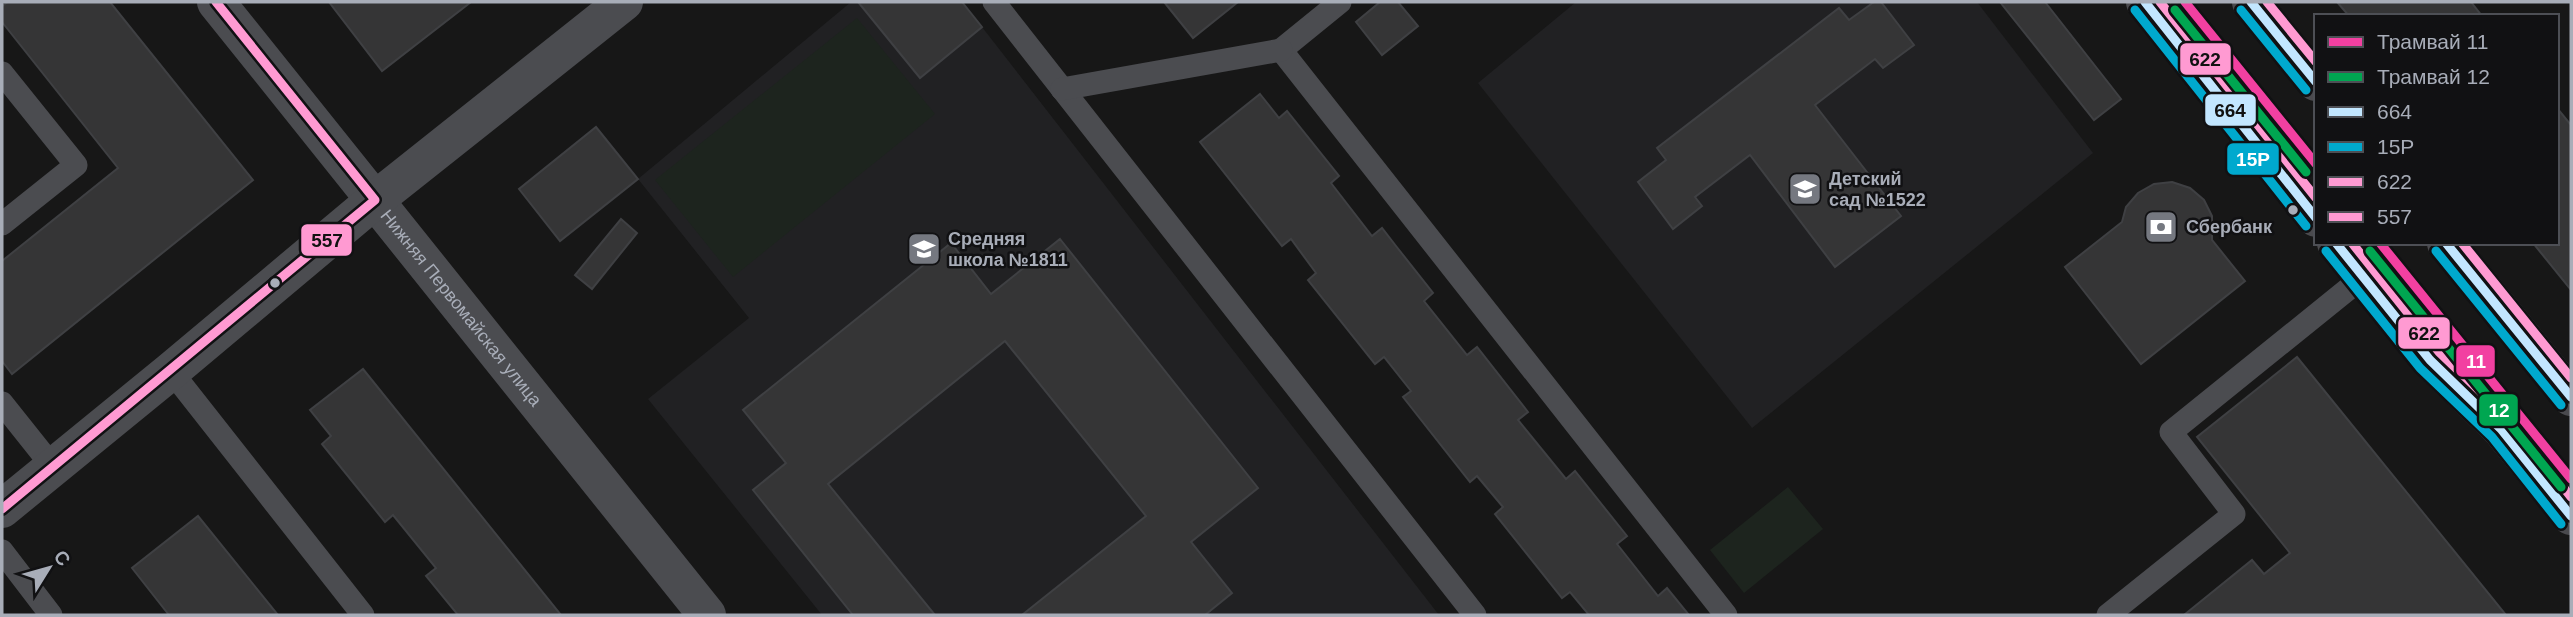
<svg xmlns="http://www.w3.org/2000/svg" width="2573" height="617" viewBox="0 0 2573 617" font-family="Helvetica,sans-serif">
  <rect width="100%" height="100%" fill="#171717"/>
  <g fill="#212123">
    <path d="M851,2H858L920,78L982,27L1439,615H822L648,399L749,318L638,179Z"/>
    <path d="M1576,2H1977L2093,153L1752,428L1478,83Z"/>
  </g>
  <g fill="#1d241e">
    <path d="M857,18L935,114L733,277L655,180Z"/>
    <path d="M1788,487L1823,529L1744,593L1710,550Z"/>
  </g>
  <g fill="#353536" stroke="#3f4043" stroke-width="2">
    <path d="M8,2H110L253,180L12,374L2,361V261L118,168L2,22V6Z"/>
    <path d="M329,2H471L382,71Z"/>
    <path d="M858,2H962L982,27L920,78Z"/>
    <path d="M1164,2H1238L1193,38Z"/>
    <path d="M1380,2H1398L1418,26L1382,55L1356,22Z"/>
    <path d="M1874,2H1881L1914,45L1883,68L1875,59L1815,105L1901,216L1835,267L1750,155L1695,197L1702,206L1673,229L1638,182L1666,160L1657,148L1839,8L1849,20Z"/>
    <path d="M2000,2H2045L2121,99L2094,120Z"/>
    <path d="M2337,2H2471L2482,16H2349Z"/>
    <path d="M1260,94L1279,118L1287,111L1339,176L1331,183L1372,236L1382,228L1396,246L1433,293L1424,301L1467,355L1477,347L1528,412L1518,420L1566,479L1575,471L1627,536L1617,544L1658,596L1667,588L1689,615H1589L1570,592L1562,598L1495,514L1503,507L1477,476L1470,482L1403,397L1411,391L1384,357L1375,364L1308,280L1316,273L1291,239L1282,246L1200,142Z"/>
    <path d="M2557,108L2571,125V290L2533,243H2557Z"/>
    <path d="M596,127L638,179L560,241L519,189Z"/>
    <path d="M2172,182L2190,188L2204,200L2212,216V240L2245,281L2141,364L2065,267L2122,222L2126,207L2138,193L2154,184Z"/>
    <path d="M621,219L637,233L592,289L575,275Z"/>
    <path d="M1060,239L1258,488L1191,542L1232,593L1205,615H1022L1146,516L1005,341L828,484L935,615H853L753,490L786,463L743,410L951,243L991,294Z"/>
    <path d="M2297,357L2506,615H2184L2252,560L2264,574L2290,553L2197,437Z"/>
    <path d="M363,369L561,615H458L426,576L436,568L393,515L385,522L322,444L331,436L310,410Z"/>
    <path d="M198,516L278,615H169L132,568Z"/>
  </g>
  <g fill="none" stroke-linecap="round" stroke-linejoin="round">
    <g stroke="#4b4c50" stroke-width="23">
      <path d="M994,2L1475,615"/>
      <path d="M1340,2L1281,50L1726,615"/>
      <path d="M2,73L76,165L2,224"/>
      <path d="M1062,89L1281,50"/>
      <path d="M171,371L363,615"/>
      <path d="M2,403L53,467"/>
      <path d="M2,551L51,615"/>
      <path d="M2108,615L2234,514L2171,432L2363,277"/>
    </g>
    <g stroke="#4b4c50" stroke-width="38">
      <path id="s1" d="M216,2L707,615"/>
      <path d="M2,509L171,371L375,200L624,2"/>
    </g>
    <g stroke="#4a4a4e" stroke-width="38">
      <path d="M2145,2L2316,218"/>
      <path d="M2251,2L2316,82"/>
      <path d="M2336,243L2430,360L2501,429L2571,516"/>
      <path d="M2446,243L2571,397"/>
    </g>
    <defs>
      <g id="bus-1">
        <path d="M2145,2L2316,218"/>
        <path d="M2251,2L2316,82"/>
        <path d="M2336,243L2430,360L2501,429L2571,516"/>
        <path d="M2446,243L2571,397"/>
      </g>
      <g id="bus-2">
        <path d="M2135,10L2306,226"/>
        <path d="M2241,10L2306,90"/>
        <path d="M2326,251L2420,368L2492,437L2561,524"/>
        <path d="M2436,251L2561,405"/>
      </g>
      <g id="bus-3">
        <path d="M2160,2L2316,198"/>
        <path d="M2267,2L2316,62"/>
        <path d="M2352,243L2439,352L2510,420L2571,497"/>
        <path d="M2462,243L2571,378"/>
      </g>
      <path id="bus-4" d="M2,509L375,200L216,2"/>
    </defs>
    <use href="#bus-1" stroke="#111113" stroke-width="14"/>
    <use href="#bus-2" stroke="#111113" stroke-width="14"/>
    <use href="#bus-3" stroke="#111113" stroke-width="14"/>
    <use href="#bus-4" stroke="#111113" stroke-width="14"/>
    <use href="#bus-1" stroke="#c2e6ff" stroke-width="9"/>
    <use href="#bus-2" stroke="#00a9ce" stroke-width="9"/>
    <use href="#bus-3" stroke="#ff9ad2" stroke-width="9"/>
    <use href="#bus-4" stroke="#ff9ad2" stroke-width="9"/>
    <defs>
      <g id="tram-1">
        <path d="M2185,2L2316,164"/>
        <path d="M2380,243L2571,479"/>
      </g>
      <g id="tram-2">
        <path d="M2175,10L2306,172"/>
        <path d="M2370,251L2561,487"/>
      </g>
    </defs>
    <use href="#tram-1" stroke="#111113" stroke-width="14"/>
    <use href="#tram-2" stroke="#111113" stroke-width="14"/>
    <use href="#tram-1" stroke="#f240a1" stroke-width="9"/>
    <use href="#tram-2" stroke="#00a651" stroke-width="9"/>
  </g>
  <defs>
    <symbol id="school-square" viewBox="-11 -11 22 22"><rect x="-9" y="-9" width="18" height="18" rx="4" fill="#757880" stroke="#111113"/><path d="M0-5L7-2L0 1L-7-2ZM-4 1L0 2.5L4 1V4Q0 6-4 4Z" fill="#fff"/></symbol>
    <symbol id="bank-square" viewBox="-11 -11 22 22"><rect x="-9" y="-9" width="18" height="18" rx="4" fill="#757880" stroke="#111113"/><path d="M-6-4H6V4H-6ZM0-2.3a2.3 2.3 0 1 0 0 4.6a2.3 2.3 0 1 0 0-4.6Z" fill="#fff"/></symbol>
  </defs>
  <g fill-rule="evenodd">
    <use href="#school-square" x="1786" y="170" width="38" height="38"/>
    <use href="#bank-square" x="2142" y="208" width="38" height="38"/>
    <use href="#school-square" x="905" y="230" width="38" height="38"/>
  </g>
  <g fill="#a8adb8" stroke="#111113" stroke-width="2.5">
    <circle cx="2293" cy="210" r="6"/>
    <circle cx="275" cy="283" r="6"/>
  </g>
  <g text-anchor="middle" stroke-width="5" stroke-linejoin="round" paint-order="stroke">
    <g font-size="18" font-weight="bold" fill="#a8adb8" stroke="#111113" text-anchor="start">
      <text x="1829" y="185">Детский<tspan x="1829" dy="21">сад №1522</tspan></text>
      <text x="2186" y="233">Сбербанк</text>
      <text x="948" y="245">Средняя<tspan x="948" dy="21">школа №1811</tspan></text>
    </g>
    <g font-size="18" fill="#a8adb8" stroke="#111113">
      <text dy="6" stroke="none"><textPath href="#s1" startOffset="392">Нижняя Первомайская улица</textPath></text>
    </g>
  </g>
  <g stroke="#111113" stroke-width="2.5">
    <rect x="2179" y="42" width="53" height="34" rx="7" fill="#ff9ad2"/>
    <rect x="2204" y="93" width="53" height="34" rx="7" fill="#c2e6ff"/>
    <rect x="2226" y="142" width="54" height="34" rx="7" fill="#00a9ce"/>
    <rect x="300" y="223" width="53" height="34" rx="7" fill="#ff9ad2"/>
    <rect x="2397" y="316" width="54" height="34" rx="7" fill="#ff9ad2"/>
    <rect x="2455" y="344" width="41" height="34" rx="7" fill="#f240a1"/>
    <rect x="2478" y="393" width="41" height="34" rx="7" fill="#00a651"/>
  </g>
  <g font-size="19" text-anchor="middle" font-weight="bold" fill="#fff">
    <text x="2253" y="166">15Р</text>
    <text x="2476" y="368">11</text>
    <text x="2499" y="417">12</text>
  </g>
  <g font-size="19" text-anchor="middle" font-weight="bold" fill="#111">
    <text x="2205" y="66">622</text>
    <text x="2230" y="117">664</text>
    <text x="327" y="247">557</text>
    <text x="2424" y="340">622</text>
  </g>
  <rect width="2573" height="617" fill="none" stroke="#a8adb8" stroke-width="7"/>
  <rect x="2314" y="14" width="245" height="231" fill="#111113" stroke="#4d4f55" stroke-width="2"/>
  <rect x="2328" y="37" width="35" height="10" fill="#f240a1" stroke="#4d4f55" stroke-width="2"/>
  <text x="2377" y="49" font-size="21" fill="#a8adb8">Трамвай 11</text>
  <rect x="2328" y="72" width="35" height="10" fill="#00a651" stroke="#4d4f55" stroke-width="2"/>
  <text x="2377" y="84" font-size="21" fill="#a8adb8">Трамвай 12</text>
  <rect x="2328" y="107" width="35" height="10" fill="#c2e6ff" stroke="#4d4f55" stroke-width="2"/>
  <text x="2377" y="119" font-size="21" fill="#a8adb8">664</text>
  <rect x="2328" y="142" width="35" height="10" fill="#00a9ce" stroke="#4d4f55" stroke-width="2"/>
  <text x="2377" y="154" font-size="21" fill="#a8adb8">15Р</text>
  <rect x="2328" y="177" width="35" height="10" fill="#ff9ad2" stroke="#4d4f55" stroke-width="2"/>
  <text x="2377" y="189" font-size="21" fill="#a8adb8">622</text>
  <rect x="2328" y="212" width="35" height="10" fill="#ff9ad2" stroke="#4d4f55" stroke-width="2"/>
  <text x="2377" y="224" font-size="21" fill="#a8adb8">557</text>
  <g transform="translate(49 568) rotate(53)" stroke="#111113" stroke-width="5" paint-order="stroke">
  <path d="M0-5L12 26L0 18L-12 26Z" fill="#a8adb8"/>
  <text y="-10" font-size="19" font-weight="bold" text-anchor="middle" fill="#a8adb8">С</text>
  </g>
</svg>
